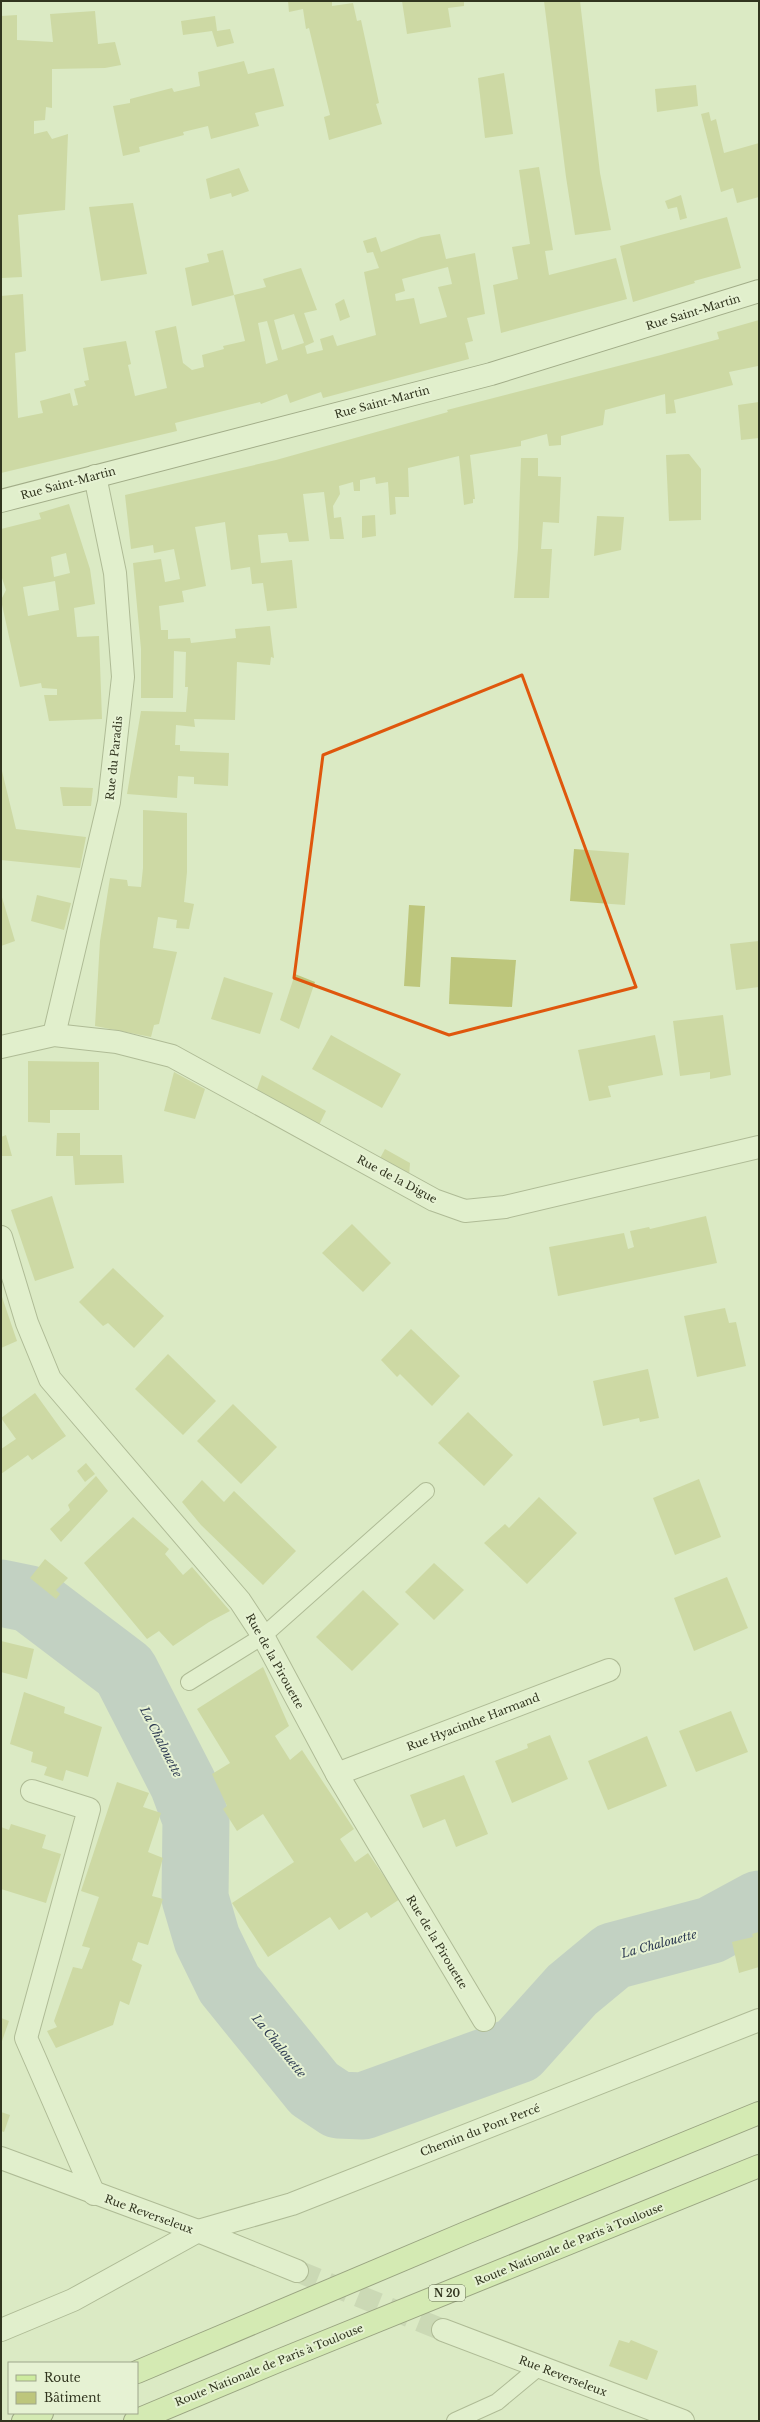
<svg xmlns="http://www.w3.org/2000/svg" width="760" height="2422" viewBox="0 0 760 2422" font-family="'Libre Baskerville',serif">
  <rect width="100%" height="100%" fill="#dbeac4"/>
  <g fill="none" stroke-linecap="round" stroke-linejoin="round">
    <path stroke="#a5b4be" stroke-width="67" d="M1,1593L30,1599L125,1671L183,1784L196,1819L195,1898L207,1939L229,1984L314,2089L338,2105L363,2106L518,2050L572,1990L613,1956L711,1930L759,1904"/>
  </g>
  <g fill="#bdc67c" fill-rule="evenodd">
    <path d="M288,1H332V6L353,3L357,21L361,20L379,103L376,104L382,124L329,140L324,117L330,115L309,28L306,29L303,9L289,12Z"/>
    <path d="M402,1H464V6L448,8L451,27L407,34Z"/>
    <path d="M544,1H580L600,173L611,230L575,235L566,177Z"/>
    <path d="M95,11L98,44L115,42L121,65L105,68L52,69V108L46,107L45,120L34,121V134L47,131L52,139L68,134L65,210L18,215L22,277L2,278L1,16L17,15V40L53,42L50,14Z"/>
    <path d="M215,16L217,31L230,29L234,43L217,47L212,31L183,35L181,21Z"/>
    <path d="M244,61L248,74L274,68L284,106L255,113L259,126L211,139L208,126L183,132L184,135L139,147L140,152L123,156L113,106L130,103V99L172,88L174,92L200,86L198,72Z"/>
    <path d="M504,73L513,134L485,138L478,78Z"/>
    <path d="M696,85L698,106L657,112L655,89Z"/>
    <path d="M709,112L711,121L716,119L724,153L759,143V197L737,203L733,188L721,192L701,114Z"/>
    <path d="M539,167L553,250L545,251L549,275L616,258L627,299L501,333L493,285L518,279L512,247L530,244L519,170Z"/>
    <path d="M239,168L249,191L232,197L231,193L210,199L206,179Z"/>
    <path d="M681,195L687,218L680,220L677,207L668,209L665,201Z"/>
    <path d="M133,203L147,274L101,281L89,207Z"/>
    <path d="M727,217L741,268L694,281L695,283L633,302L620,246Z"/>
    <path d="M440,234L446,259L475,253L485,314L467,318L473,341L465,343L469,359L323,398L321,392L290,403L287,394L261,404L260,402L175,423L177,431L1,473V296L23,294L26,351L15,353L18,418L43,413L40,401L70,393L73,406L78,405L74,389L86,386L84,381L89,380L83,348L126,341L131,364L128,365L135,396L167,388L155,331L176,326L183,363L192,370L204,367L202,355L224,349L223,346L245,341L234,295L266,287L263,279L301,268L317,310L304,313L314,342L305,346L307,354L323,350L320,339L333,335L337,346L376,335L364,272L379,268L373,252L367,253L363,241L376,237L381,252L421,237ZM448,267L452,284L438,287L447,317L420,324L414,298L396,301L395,294L405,291L402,279ZM294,314L304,343L282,350L274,320ZM267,321L278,360L266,364L258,323Z"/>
    <path d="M223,250L234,295L192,306L185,268L209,262L207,254Z"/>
    <path d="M344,299L350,317L340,321L335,304Z"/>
    <path d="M759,320V369L758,366L729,372L733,385L674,400L676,413L666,414L665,394L605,410L603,425L561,436V445L549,446L547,434L521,441V446L470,455L475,499H473V503L464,505L459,456L408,468L409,497H395L396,514L390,515L388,482L376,484L375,477L360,480V491H354L353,482L339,486L340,494L333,506L334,518L341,517L344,539H330L324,492L303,494L309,541L289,542L287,533L258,535L261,563L292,560L297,608L267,611L263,583L252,584L250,567L231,570L225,522L195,527L206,586L182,591L184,602L159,606L161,630H168V639L190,638L191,643L236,638L235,629L270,626L274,658L271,657L270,665L237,662L235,720L194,719L195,727L176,725L175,745H180V751L229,753L228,786L194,784V777L178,776L177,798L127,794L141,711L186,712L188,687H185L186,652L174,651L173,698H141V649L133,563L161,559L165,582L180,579L174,549L154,553L153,545L131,549L125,495L276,460L448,412L447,410L661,355L719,339L717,332Z"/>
    <path d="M759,402V438L741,440L738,405Z"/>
    <path d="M689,454L701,469V520L669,521L666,455Z"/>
    <path d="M521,458H538V476L561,477L559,523L543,522L541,549H552L549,598H514L518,548Z"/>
    <path d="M69,504L90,569L95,604L74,608L77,637L99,636L102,719L49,721L44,695H57V689L42,688L41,683L20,687L1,600L6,590L1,575V529L41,519L39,513ZM66,553L70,573L54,577L51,557ZM55,581L59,610L28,616L23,587Z"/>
    <path d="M375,515L376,536L362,538V516Z"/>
    <path d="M597,516L624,517L621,550L594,556Z"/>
    <path d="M2,771L16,829L86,837L80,868L1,860Z"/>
    <path d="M60,787L93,788L91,806H63Z"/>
    <path d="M143,810L187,813V872L184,902L194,904L189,929L176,928L177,920L158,917L153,948L177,952L159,1024L154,1025L151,1037L95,1026L100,941L110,878L127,880L128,886L141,887L143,868Z"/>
    <path d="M574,849L629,853L625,905L570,901Z"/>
    <path d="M1,894L15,941L1,946Z"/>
    <path d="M37,895L71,903L64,930L31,921Z"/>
    <path d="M409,905L425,906L420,987L404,986Z"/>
    <path d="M759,941V987L736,990L730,944Z"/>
    <path d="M451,957L516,960L512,1007L449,1004Z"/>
    <path d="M295,974L315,982L299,1029L280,1020Z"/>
    <path d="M224,977L273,993L260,1034L211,1019Z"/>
    <path d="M723,1015L731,1075L710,1079V1072L680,1076L673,1021Z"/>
    <path d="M331,1035L401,1074L382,1108L312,1069Z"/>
    <path d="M655,1035L663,1075L608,1086L611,1097L589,1101L578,1050Z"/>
    <path d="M28,1061L99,1062V1110H50V1123L28,1122Z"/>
    <path d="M174,1072L205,1089L195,1119L164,1111Z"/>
    <path d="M262,1075L326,1111L318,1127L256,1092Z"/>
    <path d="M57,1133H80V1155H122L124,1183L75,1185L73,1156H56Z"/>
    <path d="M6,1135L12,1156H1V1137Z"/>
    <path d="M385,1149L410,1163L409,1177L379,1160Z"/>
    <path d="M52,1196L74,1268L35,1281L11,1210Z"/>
    <path d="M706,1216L717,1263L558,1296L549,1247L624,1233L628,1249L634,1247L630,1231L649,1227L650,1229Z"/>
    <path d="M352,1224L391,1263L363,1292L322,1253Z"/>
    <path d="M113,1268L164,1316L134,1348L108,1323L103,1326L79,1302Z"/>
    <path d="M1,1294L17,1341L1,1348Z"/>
    <path d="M725,1308L729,1323L736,1322L746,1366L697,1377L684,1316Z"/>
    <path d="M411,1329L460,1376L432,1406L400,1374L397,1377L381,1360Z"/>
    <path d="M168,1354L216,1401L183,1435L135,1389Z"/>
    <path d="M648,1369L659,1418L640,1422L639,1418L603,1426L593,1381Z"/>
    <path d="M35,1393L66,1436L32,1460L28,1455L1,1474V1449L16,1439L1,1418Z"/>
    <path d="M233,1404L277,1447L241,1484L197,1441Z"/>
    <path d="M468,1412L513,1455L484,1486L438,1443Z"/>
    <path d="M86,1463L95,1474L85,1482L77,1471Z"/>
    <path d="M96,1476L108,1491L61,1542L50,1529L70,1510L68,1505Z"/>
    <path d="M699,1479L721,1537L675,1555L653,1498Z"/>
    <path d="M202,1480L224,1502L234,1491L296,1551L263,1585L201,1525L182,1502Z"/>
    <path d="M539,1497L577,1533L527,1584L484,1543L505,1524L509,1528Z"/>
    <path d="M133,1517L169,1549L165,1554L183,1575L192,1567L230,1611L209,1622L173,1646L159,1631L147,1639L84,1563Z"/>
    <path d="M45,1559L68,1578L56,1590L60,1594L56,1599L30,1578Z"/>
    <path d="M434,1563L464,1590L434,1620L405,1592Z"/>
    <path d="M727,1577L748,1628L694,1651L674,1598Z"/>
    <path d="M363,1590L399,1624L352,1671L316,1637Z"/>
    <path d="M1,1641L34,1649L27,1679L1,1672Z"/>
    <path d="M263,1667L289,1726L275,1736L290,1760L302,1750L354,1829L340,1839L355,1862L368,1853L400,1899L371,1918L367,1912L339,1930L330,1917L268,1957L232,1903L294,1862L263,1814L237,1831L223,1809L227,1806L212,1774L230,1763L197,1709Z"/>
    <path d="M24,1692L65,1707L64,1713L102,1727L88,1777L66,1770L63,1781L44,1775L47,1767L31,1762L33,1752L10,1744Z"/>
    <path d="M731,1711L748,1752L696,1772L679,1731Z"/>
    <path d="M550,1735L568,1779L512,1803L495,1761L528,1748L527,1744Z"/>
    <path d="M647,1736L667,1786L608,1810L588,1761Z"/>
    <path d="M464,1775L488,1834L456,1847L445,1819L423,1828L410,1795Z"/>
    <path d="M117,1782L149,1793L143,1807L161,1813L148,1852L163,1858L152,1896L163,1899L148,1945L138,1942L132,1960L142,1965L129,2005L120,2001L113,2025L56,2048L47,2031L57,2027L54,2021L73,1967L82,1969L90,1948L82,1946L99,1897L81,1891Z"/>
    <path d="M11,1824L46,1835L42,1848L61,1854L46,1903L1,1889V1827L9,1830Z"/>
    <path d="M759,1932V1967L739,1973L732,1942L753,1937L752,1934Z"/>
    <path d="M1,2018L9,2021L1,2044Z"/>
    <path d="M1,2112L10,2115L4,2132L1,2131Z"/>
    <path d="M619,2340L629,2343L631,2340L658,2351L647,2380L609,2366Z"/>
  </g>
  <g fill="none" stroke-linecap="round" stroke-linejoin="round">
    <path stroke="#b9c6a3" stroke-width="22" stroke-dasharray="22 11" stroke-linecap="butt" d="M297,2271L443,2330"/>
    <defs>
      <g id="service">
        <path d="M189,1682L263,1636L426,1491"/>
        <path d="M455,2421L497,2402L539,2367"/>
      </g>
      <g id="minor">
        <path d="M54,1035L109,802L123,677L115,573L95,476"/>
        <path d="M1,1047L54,1035L117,1042L172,1056L434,1200L465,1211L505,1207L759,1147"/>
        <path d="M1,1237L27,1323L50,1379L240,1601L263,1636L337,1774L484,2020"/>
        <path d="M337,1774L609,1670"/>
        <path d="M32,1791L89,1809L26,2038L94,2194"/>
        <path d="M198,2231L297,2271"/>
        <path d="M1,2330L73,2300L198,2231L292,2204L759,2020"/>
        <path d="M443,2330L683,2421"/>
      </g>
      <path id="tertiary" d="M1,2158L198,2231"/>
      <path id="secondary" d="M1,501L491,374L759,291"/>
      <g id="primary">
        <path d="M137,2372L468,2232L759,2113"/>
        <path d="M23,2421L42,2413"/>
        <path d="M135,2421L278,2361L759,2166"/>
      </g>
    </defs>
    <use href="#service" stroke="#7a845c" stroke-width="18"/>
    <use href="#minor" stroke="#7a845c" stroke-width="24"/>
    <use href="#tertiary" stroke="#7a845c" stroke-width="24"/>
    <use href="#secondary" stroke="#5e653f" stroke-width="24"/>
    <use href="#primary" stroke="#4c5230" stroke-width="24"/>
    <use href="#service" stroke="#e9f6d6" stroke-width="16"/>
    <use href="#minor" stroke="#e9f6d6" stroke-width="22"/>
    <use href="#tertiary" stroke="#e9f6d6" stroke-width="22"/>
    <use href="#secondary" stroke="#e9f6d6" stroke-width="22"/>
    <use href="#primary" stroke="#cdeb9e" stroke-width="22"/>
  </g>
  <path d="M0 0H760V2422H0ZM522,675L636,987L449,1035L294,978L323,755Z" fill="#dbeac4" fill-opacity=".55" fill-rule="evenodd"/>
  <path fill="none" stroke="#df570d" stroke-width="3" stroke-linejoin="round" d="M522,675L636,987L449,1035L294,978L323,755Z"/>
  <g text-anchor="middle" stroke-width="4" stroke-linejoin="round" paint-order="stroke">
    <rect fill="#e6f2d3" stroke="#676e55" stroke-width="1" x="429" y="2285" width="36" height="16" rx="3"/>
    <g font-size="10" font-weight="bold" fill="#31351f">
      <text x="447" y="2297">N 20</text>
    </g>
    <g font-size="11" fill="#31351f" stroke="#e6f2d3">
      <text transform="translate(693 312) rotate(-17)" y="4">Rue Saint-Martin</text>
      <text transform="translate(382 402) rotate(-15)" y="4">Rue Saint-Martin</text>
      <text transform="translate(68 483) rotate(-15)" y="4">Rue Saint-Martin</text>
      <text transform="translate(114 758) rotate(-84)" y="4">Rue du Paradis</text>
      <text transform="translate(397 1179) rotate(28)" y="4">Rue de la Digue</text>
      <text transform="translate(275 1661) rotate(61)" y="4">Rue de la Pirouette</text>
      <text transform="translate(473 1722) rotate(-21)" y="4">Rue Hyacinthe Harmand</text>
      <text transform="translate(437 1942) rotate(59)" y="4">Rue de la Pirouette</text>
      <text transform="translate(480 2130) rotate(-21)" y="4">Chemin du Pont Percé</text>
      <text transform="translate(149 2214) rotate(20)" y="4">Rue Reverseleux</text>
      <text transform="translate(569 2244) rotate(-22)" y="4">Route Nationale de Paris à Toulouse</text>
      <text transform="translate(269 2365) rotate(-22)" y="4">Route Nationale de Paris à Toulouse</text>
      <text transform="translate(563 2376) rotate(21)" y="4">Rue Reverseleux</text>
    </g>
    <g font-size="12" font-style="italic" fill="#2f3c53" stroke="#e6f2d3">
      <text transform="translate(161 1742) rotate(63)" y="4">La Chalouette</text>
      <text transform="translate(659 1944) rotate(-15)" y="4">La Chalouette</text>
      <text transform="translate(279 2046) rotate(51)" y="4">La Chalouette</text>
    </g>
  </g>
  <rect width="760" height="2422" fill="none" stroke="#31351f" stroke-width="4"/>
  <rect x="8" y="2362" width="130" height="52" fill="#e6f2d3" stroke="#9ea68b"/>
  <rect x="16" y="2375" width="20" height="6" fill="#cdeb9e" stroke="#9ea68b"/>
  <text x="44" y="2382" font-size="12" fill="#31351f">Route</text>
  <rect x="16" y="2392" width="20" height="12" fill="#bdc67c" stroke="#9ea68b"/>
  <text x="44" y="2402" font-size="12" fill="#31351f">Bâtiment</text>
</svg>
